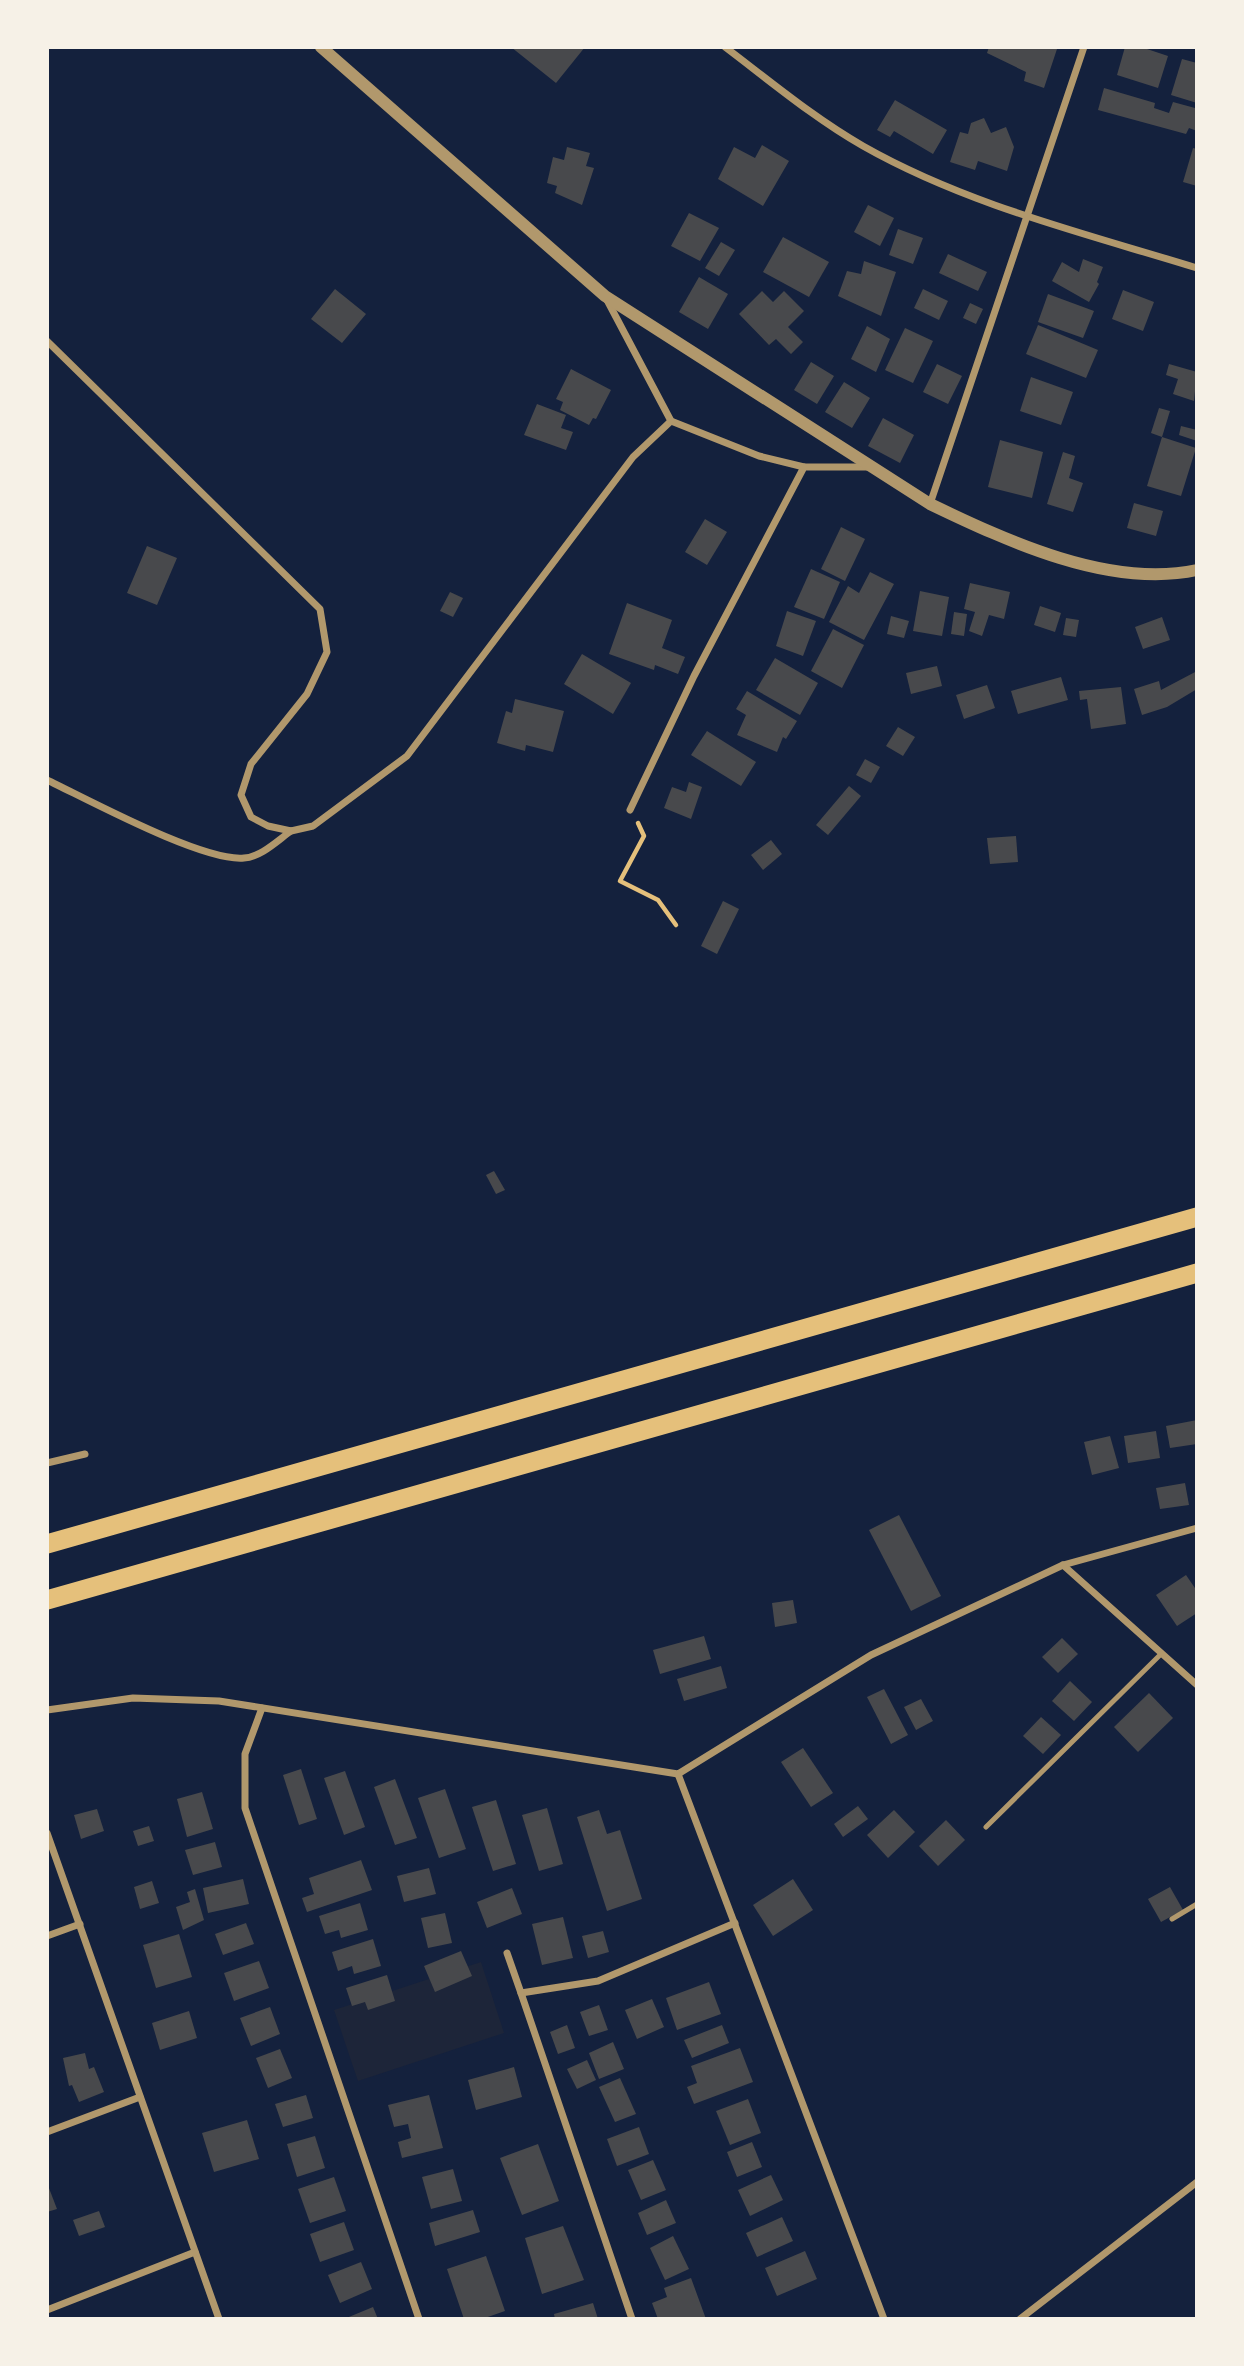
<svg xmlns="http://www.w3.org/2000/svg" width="1244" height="2366" viewBox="0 0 1244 2366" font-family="Montserrat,sans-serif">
  <rect width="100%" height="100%" fill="#14213d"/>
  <path fill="#1d2539" d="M481,1962L504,2033L358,2081L334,2010Z"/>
  <g fill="#48494c">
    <path d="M511,47H585L556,83Z"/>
    <path d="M989,47H1053L1057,49L1044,88L1024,81L1026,72L987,53Z"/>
    <path d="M1125,47H1141L1168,56L1158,88L1117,75Z"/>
    <path d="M1182,59L1197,63V103L1171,95Z"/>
    <path d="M1104,88L1155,103L1154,108L1169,113L1173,102L1195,108L1197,131L1189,128L1186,134L1098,110Z"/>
    <path d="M895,100L947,130L933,154L894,131L890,137L877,130Z"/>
    <path d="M984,118L991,133L1006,127L1014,147L1007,171L978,161L975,170L950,162L960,132L968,134L971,123Z"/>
    <path d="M762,145L789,161L763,206L718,179L734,147L755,158Z"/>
    <path d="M567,147L590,153L586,166L594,168L582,205L555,193L557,186L547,183L553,157L564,160Z"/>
    <path d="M1193,148L1197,149V186L1183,182Z"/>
    <path d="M868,205L894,218L880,246L854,232Z"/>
    <path d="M689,213L719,228L700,261L671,246Z"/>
    <path d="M898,229L923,238L913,264L889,255Z"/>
    <path d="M783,237L829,262L809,297L763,272Z"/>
    <path d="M721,242L735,250L719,276L705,268Z"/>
    <path d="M948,254L987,272L978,291L939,273Z"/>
    <path d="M1083,259L1103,267L1097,282L1099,284L1089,302L1052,281L1062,262L1079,272Z"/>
    <path d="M864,261L896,272L881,316L838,296L847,271L861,274Z"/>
    <path d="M699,277L728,294L708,329L679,312Z"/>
    <path d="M335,289L366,314L342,343L311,319Z"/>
    <path d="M923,289L948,301L939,320L914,308Z"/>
    <path d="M1123,290L1154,302L1143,331L1112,319Z"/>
    <path d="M762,291L773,302L784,291L804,311L788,327L803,342L791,354L776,339L769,345L739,314Z"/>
    <path d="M1048,294L1094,311L1083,338L1038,322Z"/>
    <path d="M970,303L983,309L976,324L963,318Z"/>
    <path d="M1038,325L1098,350L1086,378L1026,354Z"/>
    <path d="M867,326L890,339L876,372L851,359Z"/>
    <path d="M905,328L933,341L913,383L885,370Z"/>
    <path d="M811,362L834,376L817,404L794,390Z"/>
    <path d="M937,364L962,376L948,404L923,392Z"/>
    <path d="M1169,364L1197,372L1194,401L1173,394L1178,379L1166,375Z"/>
    <path d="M571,369L611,390L596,419L593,418L589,425L560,410L563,402L556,399Z"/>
    <path d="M1031,377L1073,392L1061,425L1020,411Z"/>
    <path d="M844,382L870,398L852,428L825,412Z"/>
    <path d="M537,404L566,415L561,428L573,432L566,450L524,435Z"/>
    <path d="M1159,408L1170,411L1162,437L1151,433Z"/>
    <path d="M883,418L914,435L900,463L868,446Z"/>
    <path d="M1181,426L1197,430V441L1179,435Z"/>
    <path d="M1162,437L1196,448L1181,496L1147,486Z"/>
    <path d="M1000,440L1043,452L1032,498L988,487Z"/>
    <path d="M1063,452L1075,456L1069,478L1083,483L1073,512L1047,504Z"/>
    <path d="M1134,503L1163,511L1156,536L1127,528Z"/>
    <path d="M705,519L727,532L707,565L685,552Z"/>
    <path d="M841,527L865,539L845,581L821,569Z"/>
    <path d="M147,546L177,558L157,605L127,593Z"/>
    <path d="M811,569L840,582L824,619L794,607Z"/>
    <path d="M870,572L894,584L864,640L829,622L848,586L859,593Z"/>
    <path d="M970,583L1010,592L1004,619L989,615L982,636L969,631L975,612L964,609Z"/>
    <path d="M920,591L949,597L942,636L913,631Z"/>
    <path d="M450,592L463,598L453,617L440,611Z"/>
    <path d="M627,603L672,620L662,648L685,657L678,674L655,665L654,670L609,654Z"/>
    <path d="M1040,606L1061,613L1055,632L1034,625Z"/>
    <path d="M787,611L816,621L803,656L776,646Z"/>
    <path d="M954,612L967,614L964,636L951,634Z"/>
    <path d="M891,616L909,621L904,638L887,634Z"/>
    <path d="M1162,617L1170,640L1143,649L1135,627Z"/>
    <path d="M1066,618L1079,620L1076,637L1063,635Z"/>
    <path d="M833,629L864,645L842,688L811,671Z"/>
    <path d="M582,654L631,683L613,714L564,684Z"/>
    <path d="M775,658L818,683L800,715L756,690Z"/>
    <path d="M937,666L942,686L911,694L906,673Z"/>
    <path d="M1197,671V689L1167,707L1142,715L1134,689L1159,681L1161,690Z"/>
    <path d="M1061,677L1068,700L1018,714L1011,691Z"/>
    <path d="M987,685L995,708L964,719L956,695Z"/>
    <path d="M1121,687L1126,724L1091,729L1087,699L1080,700L1079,691Z"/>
    <path d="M747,691L797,721L786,739L783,737L777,752L737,735L746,715L736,709Z"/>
    <path d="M515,699L564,711L553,752L526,745L525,751L497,743L506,711L512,713Z"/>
    <path d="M898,727L915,737L903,756L886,746Z"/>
    <path d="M707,731L756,762L741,786L691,755Z"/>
    <path d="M865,759L880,767L871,783L856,775Z"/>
    <path d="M689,782L702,787L691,819L664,808L672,787L686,792Z"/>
    <path d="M849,786L861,796L828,835L816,825Z"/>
    <path d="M1016,836L1018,862L990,864L987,838Z"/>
    <path d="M771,840L782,854L763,870L751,855Z"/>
    <path d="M723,901L739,909L717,954L701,946Z"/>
    <path d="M494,1171L505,1190L496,1194L486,1175Z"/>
    <path d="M1197,1420V1444L1170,1448L1166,1426Z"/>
    <path d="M1156,1431L1160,1458L1128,1463L1124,1436Z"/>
    <path d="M1110,1436L1119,1468L1092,1475L1084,1442Z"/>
    <path d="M1185,1483L1189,1505L1160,1509L1156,1488Z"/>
    <path d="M899,1515L941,1596L911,1611L869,1530Z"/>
    <path d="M1186,1575L1197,1591V1613L1177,1626L1156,1595Z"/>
    <path d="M793,1600L797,1623L775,1627L772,1603Z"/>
    <path d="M704,1636L711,1659L660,1674L653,1650Z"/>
    <path d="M1062,1638L1078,1654L1058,1673L1042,1657Z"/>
    <path d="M721,1666L727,1688L684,1701L677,1679Z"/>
    <path d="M1070,1681L1092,1702L1074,1721L1052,1701Z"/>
    <path d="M884,1689L908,1735L891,1744L867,1697Z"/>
    <path d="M1149,1693L1173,1718L1138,1752L1114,1727Z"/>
    <path d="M921,1699L933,1721L916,1730L904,1707Z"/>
    <path d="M1041,1717L1061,1735L1043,1754L1023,1736Z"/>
    <path d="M803,1748L833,1793L811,1807L781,1762Z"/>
    <path d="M301,1769L317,1819L299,1825L283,1775Z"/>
    <path d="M345,1771L365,1827L344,1835L324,1778Z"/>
    <path d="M395,1779L417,1838L395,1845L374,1787Z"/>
    <path d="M445,1789L466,1849L439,1858L418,1798Z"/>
    <path d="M202,1792L213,1829L187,1837L177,1799Z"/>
    <path d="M496,1800L516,1864L493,1871L472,1807Z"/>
    <path d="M858,1806L868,1819L843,1837L834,1824Z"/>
    <path d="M547,1808L563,1864L539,1871L522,1815Z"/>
    <path d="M97,1809L104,1831L81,1839L74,1815Z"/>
    <path d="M599,1810L607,1834L620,1830L642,1899L607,1911L577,1817Z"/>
    <path d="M894,1810L915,1832L888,1858L867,1835Z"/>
    <path d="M946,1820L965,1840L938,1866L919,1846Z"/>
    <path d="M149,1826L154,1841L138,1846L133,1831Z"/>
    <path d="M215,1842L222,1867L193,1875L185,1850Z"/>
    <path d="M361,1860L372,1890L307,1912L302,1898L314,1894L309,1878Z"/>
    <path d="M429,1868L436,1894L404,1902L397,1876Z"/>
    <path d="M243,1879L249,1904L208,1913L203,1888Z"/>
    <path d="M793,1879L813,1910L773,1936L753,1905Z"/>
    <path d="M152,1881L159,1903L140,1909L134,1887Z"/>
    <path d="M1170,1887L1183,1910L1161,1922L1148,1899Z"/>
    <path d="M512,1888L522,1914L487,1928L477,1902Z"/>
    <path d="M195,1889L204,1920L183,1930L176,1907L190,1902L187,1892Z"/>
    <path d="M360,1903L368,1930L341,1938L339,1930L325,1934L319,1916Z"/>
    <path d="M445,1913L452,1943L428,1948L421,1918Z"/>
    <path d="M563,1917L573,1958L542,1965L532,1924Z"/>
    <path d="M246,1923L254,1944L223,1955L215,1934Z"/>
    <path d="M603,1931L609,1952L588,1958L582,1936Z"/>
    <path d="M179,1934L192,1977L156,1988L143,1945Z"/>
    <path d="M373,1939L381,1966L354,1974L352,1966L338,1971L332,1952Z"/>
    <path d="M461,1951L472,1976L435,1992L424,1966Z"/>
    <path d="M259,1961L269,1988L234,2001L224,1973Z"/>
    <path d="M387,1975L395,2001L368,2010L365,2002L352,2006L346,1988Z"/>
    <path d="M709,1982L721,2014L677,2030L666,1998Z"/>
    <path d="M652,1999L664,2027L637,2039L625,2010Z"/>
    <path d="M599,2005L608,2030L589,2036L580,2012Z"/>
    <path d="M270,2007L280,2034L251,2046L240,2018Z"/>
    <path d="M189,2011L197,2038L160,2050L152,2023Z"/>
    <path d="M567,2025L575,2048L558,2054L550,2032Z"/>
    <path d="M722,2025L729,2043L692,2058L684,2040Z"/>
    <path d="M613,2042L624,2069L599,2079L589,2053Z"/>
    <path d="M740,2048L753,2082L694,2104L687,2087L697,2083L691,2066Z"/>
    <path d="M280,2049L292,2078L268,2088L256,2058Z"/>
    <path d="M85,2053L89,2069L94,2067L104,2092L79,2102L72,2085L69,2086L63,2058Z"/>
    <path d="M587,2060L596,2080L577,2089L567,2069Z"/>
    <path d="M514,2067L522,2097L476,2110L468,2080Z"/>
    <path d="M620,2078L636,2114L615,2122L599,2087Z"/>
    <path d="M306,2095L313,2118L283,2127L275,2104Z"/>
    <path d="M429,2095L443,2148L402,2158L398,2142L411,2138L408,2124L394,2127L388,2105Z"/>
    <path d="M748,2099L761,2133L730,2145L716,2111Z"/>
    <path d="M247,2120L259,2159L214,2172L202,2133Z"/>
    <path d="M639,2127L649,2154L617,2166L607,2139Z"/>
    <path d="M315,2136L325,2168L297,2177L287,2144Z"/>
    <path d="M752,2142L762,2167L737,2177L727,2152Z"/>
    <path d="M538,2144L559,2201L522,2215L500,2158Z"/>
    <path d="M653,2160L666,2190L641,2200L628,2170Z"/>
    <path d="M453,2169L462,2201L431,2209L422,2177Z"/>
    <path d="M771,2175L783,2200L750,2216L738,2190Z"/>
    <path d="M334,2177L346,2211L310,2223L298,2189Z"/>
    <path d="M47,2183L57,2209L47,2212Z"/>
    <path d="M666,2200L676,2223L647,2235L638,2213Z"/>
    <path d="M473,2210L480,2232L435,2246L429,2223Z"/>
    <path d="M99,2211L105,2227L79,2236L73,2220Z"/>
    <path d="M782,2217L793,2241L757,2257L746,2233Z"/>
    <path d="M344,2222L354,2250L320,2262L310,2234Z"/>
    <path d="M563,2226L584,2280L542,2294L525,2238Z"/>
    <path d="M673,2236L689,2269L665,2280L650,2248Z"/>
    <path d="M805,2251L817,2279L777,2296L765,2268Z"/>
    <path d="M486,2256L505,2311L482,2319H464L447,2269Z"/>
    <path d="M361,2262L372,2289L340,2303L328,2275Z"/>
    <path d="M691,2278L706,2319H658L652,2303L667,2297L664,2288Z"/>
    <path d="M593,2303L598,2319H555L554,2314Z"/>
    <path d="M373,2307L378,2319H344Z"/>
  </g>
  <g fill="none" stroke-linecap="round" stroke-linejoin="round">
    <path stroke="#e5c07b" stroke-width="4.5" d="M638,823L644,836L620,881L658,900L676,925"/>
    <g stroke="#b1986c" stroke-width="5">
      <path d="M986,1827L1161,1654"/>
      <path d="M1172,1919L1197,1904"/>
    </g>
    <g stroke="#b1986c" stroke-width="7">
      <path d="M725,47C770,81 814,118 863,146C967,205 1084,233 1197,268"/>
      <path d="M607,300L671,421L759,456L804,467"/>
      <path d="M47,341L320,609L327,652L307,694L251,764L241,795L251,817L268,826L291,831L313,826L407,756L633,457L671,421"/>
      <path d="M930,504L1084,47"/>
      <path d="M47,780C89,800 203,862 244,858C261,857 277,841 291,831"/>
      <path d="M630,810L694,676L804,467H867"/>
      <path d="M47,1463L85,1454"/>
      <path d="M1063,1565L1197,1685"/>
      <path d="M262,1708L245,1754V1808L419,2319"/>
      <path d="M47,1710L133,1698L219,1701L678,1774L871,1655L1063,1565L1197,1528"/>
      <path d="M678,1774L884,2319"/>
      <path d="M47,1833L219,2319"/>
      <path d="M47,1936L80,1924"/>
      <path d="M507,1953L521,1993L598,1981L735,1923"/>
      <path d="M521,1993L632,2319"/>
      <path d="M47,2132L140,2097"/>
      <path d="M47,2310L195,2252"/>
      <path d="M1020,2319L1197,2182"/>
    </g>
    <path stroke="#b1986c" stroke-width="12" d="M321,47L605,296L930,504C1007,541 1110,589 1197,570"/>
    <g stroke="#e5c07b" stroke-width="19">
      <path d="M47,1544L1197,1217"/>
      <path d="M47,1600L1197,1273"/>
    </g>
  </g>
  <rect width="1244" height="2366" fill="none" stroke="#f6f1e7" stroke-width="98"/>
</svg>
